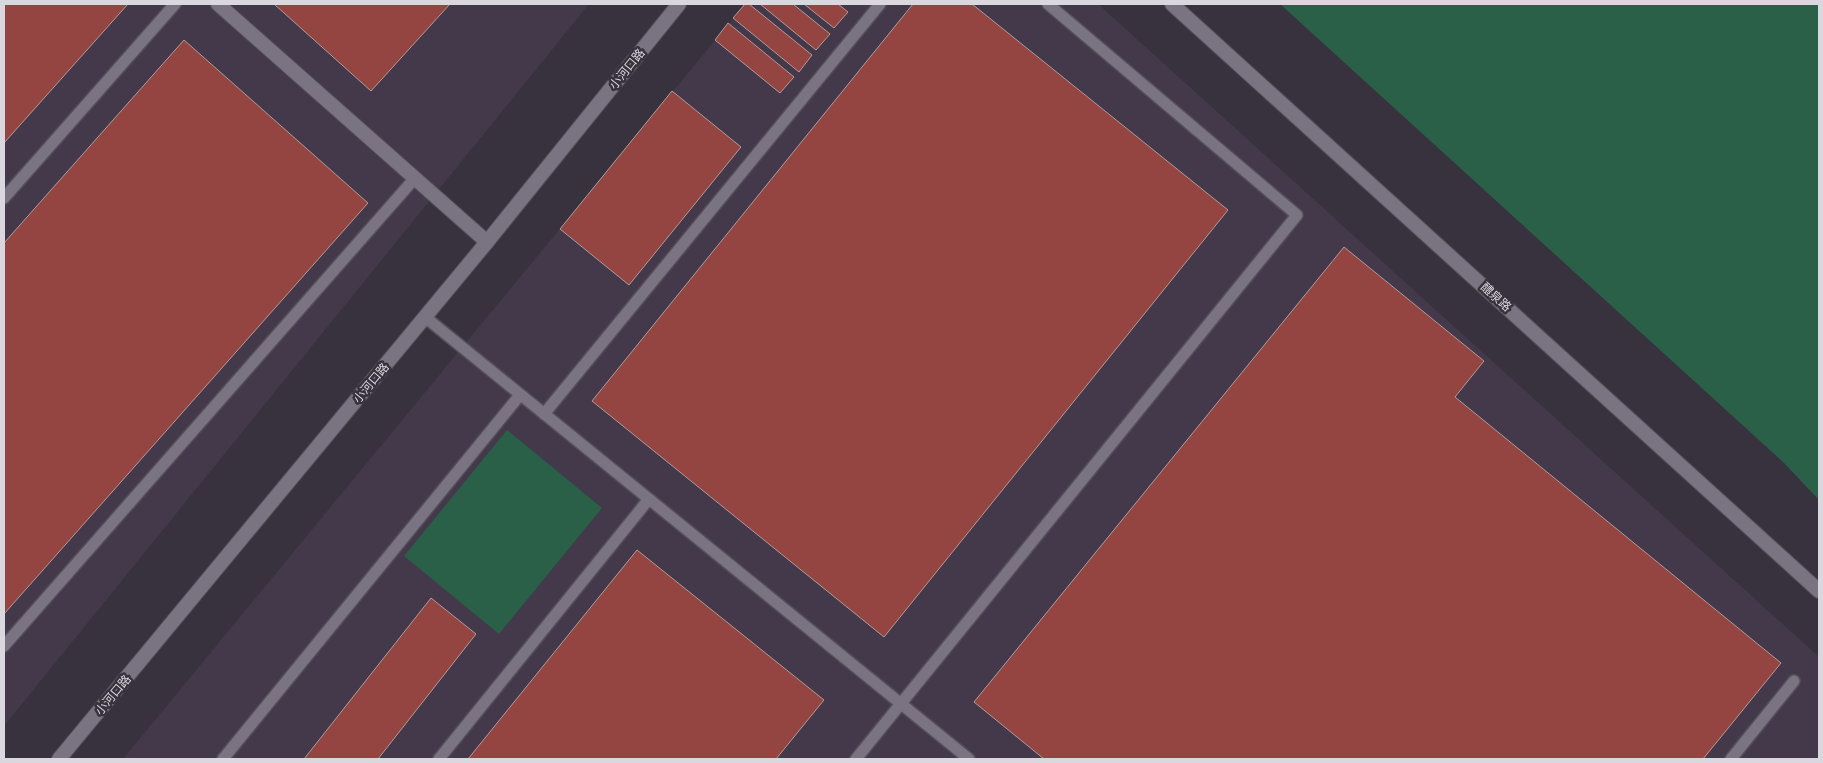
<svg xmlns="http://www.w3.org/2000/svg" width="1823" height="763" viewBox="0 0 1823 763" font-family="'Varela Round','Noto Sans SC',sans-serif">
  <rect width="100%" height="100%" fill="#38323e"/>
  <g fill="#43394b">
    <path d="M4,4H589L4,726Z"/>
    <path d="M745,4H1098L1819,657V759H123Z"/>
  </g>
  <g fill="#296047">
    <path d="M1280,4H1819V500L1784,463Z"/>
    <path d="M507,430L602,508L499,634L404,556Z"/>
  </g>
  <g fill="#954541" stroke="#af9c9a">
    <path d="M4,4H128L4,143Z"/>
    <path d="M274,4H450L371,91Z"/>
    <path d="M745,4H749L812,55L799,72L733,18Z"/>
    <path d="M760,4H793L830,34L816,50Z"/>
    <path d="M804,4H838L848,12L834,28Z"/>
    <path d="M913,4H972L1228,210L884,637L592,401Z"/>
    <path d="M728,23L794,77L780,93L715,40Z"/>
    <path d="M184,40L368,203L4,614V243Z"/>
    <path d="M672,91L741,147L629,285L560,229Z"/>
    <path d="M1344,247L1484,361L1455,397L1781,663L1703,759H1044L974,702Z"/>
    <path d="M637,550L824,700L776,759H468Z"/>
    <path d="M431,598L476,634L378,759H304Z"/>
  </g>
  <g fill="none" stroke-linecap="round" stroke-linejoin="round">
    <defs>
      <g id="service">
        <path d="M4,198L175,4"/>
        <path d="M425,317L969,759"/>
        <path d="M544,414L880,4"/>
        <path d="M4,646L415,178"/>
        <path d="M223,759L520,395"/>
        <path d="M439,759L649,499"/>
        <path d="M856,759L1297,215L1048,4"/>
        <path d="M1731,759L1794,681"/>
      </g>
      <path id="minor" d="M218,4L487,242"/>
      <g id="tertiary">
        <path d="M1172,4L1819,591"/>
        <path d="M59,759L487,242L679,4"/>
      </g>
    </defs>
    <use href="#service" stroke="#544e58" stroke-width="14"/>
    <use href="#minor" stroke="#544e58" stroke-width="16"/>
    <use href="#tertiary" stroke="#544e58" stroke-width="16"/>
    <use href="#service" stroke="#7a7381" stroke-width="11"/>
    <use href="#minor" stroke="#7a7381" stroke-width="14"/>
    <use href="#tertiary" stroke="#7a7381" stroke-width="14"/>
  </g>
  <g text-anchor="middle" stroke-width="5" stroke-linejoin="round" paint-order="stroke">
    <g font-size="12" fill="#dbd7df" stroke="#38323e">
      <text transform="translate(627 69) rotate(-51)" y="4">小河口路</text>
      <text transform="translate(1496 297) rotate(42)" y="4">醴泉路</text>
      <text transform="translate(371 383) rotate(-50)" y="4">小河口路</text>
      <text transform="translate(113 695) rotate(-50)" y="4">小河口路</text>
    </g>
  </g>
  <rect width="1823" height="763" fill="none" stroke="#dbd7df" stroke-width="10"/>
</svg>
